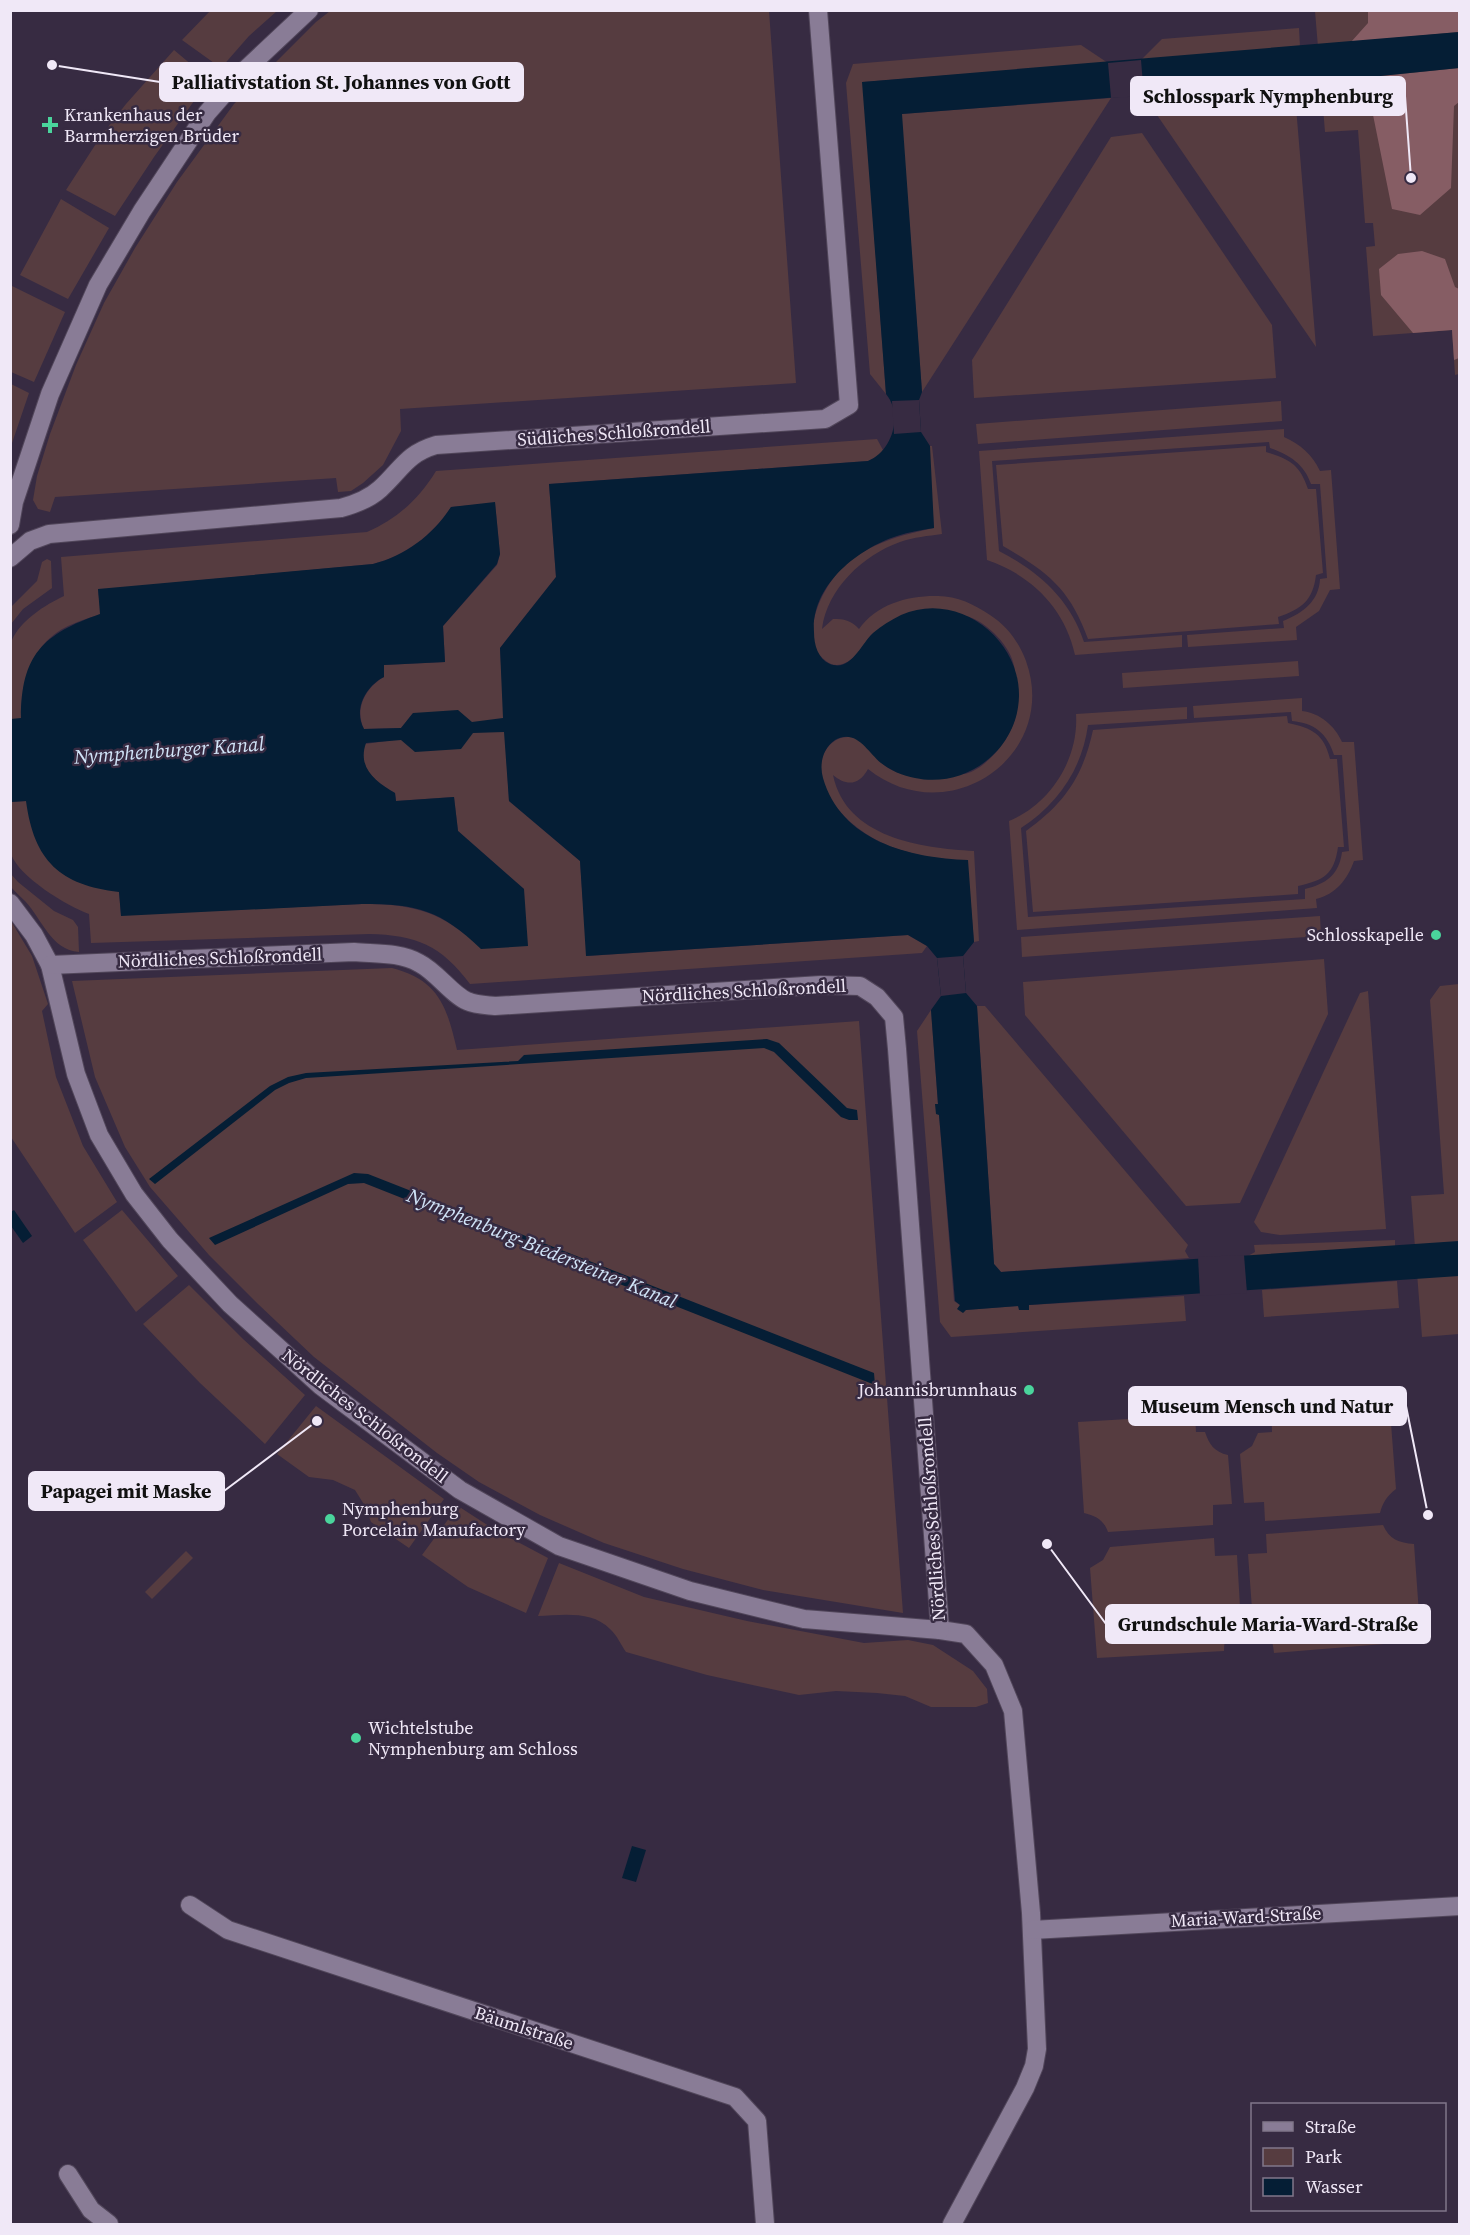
<svg xmlns="http://www.w3.org/2000/svg" width="1470" height="2235" viewBox="0 0 1470 2235" font-family="'Source Serif 4',serif">
  <rect width="100%" height="100%" fill="#372b42"/>
  <g fill="#563c40">
    <path d="M210,11V10L277,11L249,36L221,68L182,40Z"/>
    <path d="M330,11H769L796,383L400,409L401,431L383,465L363,483L351,491L338,492L336,478L55,497L50,512L38,509L33,500L37,476L50,434L76,365L104,303L135,248L177,182L234,104L316,22Z"/>
    <path d="M1315,11H1459V374L1455,375L1452,330L1373,336L1366,247L1375,246L1373,223H1365L1358,130L1325,132Z"/>
    <path d="M1299,28L1300,47L1141,60L1162,39Z"/>
    <path d="M1081,45L1108,63L863,82L886,394L870,374L846,83L853,64Z"/>
    <path d="M174,50L205,76L204,87L154,157L115,216L66,190L101,136L126,104Z"/>
    <path d="M1294,83L1316,347L1144,96Z"/>
    <path d="M1111,98L922,392L901,114Z"/>
    <path d="M1142,133L1272,325L1276,378L974,398L972,360L1111,137Z"/>
    <path d="M61,199L109,228L68,299L20,275Z"/>
    <path d="M12,286L65,312L34,382L11,372L10,290Z"/>
    <path d="M11,384L29,393L11,446Z"/>
    <path d="M1281,401L1282,421L978,444L976,424Z"/>
    <path d="M1284,429V437C1301,445 1312,454 1320,471L1331,470L1340,589L1330,590L1319,611L1296,627L1297,640L1188,647L1187,635L1284,628L1283,621C1303,613 1319,601 1320,579L1327,578L1320,484H1311C1304,464 1290,455 1270,448L1269,442L992,461L999,551C1038,571 1070,599 1084,642L1182,635V647L1075,655C1065,608 1031,575 987,560L979,451Z"/>
    <path d="M877,439L883,450L877,457L868,461L549,484L556,577L500,648L509,801L580,861L587,956L908,935L927,946L922,953L470,984C441,945 416,935 369,934L91,943L89,914C67,906 19,877 11,854C8,845 11,813 11,802L27,801C34,860 61,885 119,891L121,915L362,904C404,904 432,908 466,935L524,889L458,831L454,797L396,801L395,793C376,782 357,768 365,744L401,739L413,713L401,728L364,729C354,709 366,687 384,677V665L445,662L443,626L497,565L500,554L495,503L451,507C433,535 405,556 373,564L98,590L101,614C83,620 64,625 50,638C28,657 21,690 21,719H11C11,706 8,648 12,640C21,620 45,605 64,596L61,557L367,532C397,519 419,499 436,471Z"/>
    <path d="M928,446H932L942,534C928,536 914,537 900,542C863,555 827,589 822,629L833,619C844,619 851,620 859,629C876,605 906,596 935,596C955,595 974,604 990,615C1007,626 1019,642 1026,661C1060,756 948,833 868,769C859,786 846,786 833,775C846,838 921,848 974,851L979,941L974,942L967,861C918,858 870,848 837,808C829,798 822,783 821,770C819,754 832,736 849,737C864,737 873,757 884,765C888,768 894,772 900,773C911,774 959,777 968,773C972,772 976,769 980,767C998,754 1013,733 1017,711C1018,704 1016,696 1016,689C1015,681 1016,673 1014,666C1011,647 988,623 969,617C961,615 886,632 871,635C864,643 857,658 847,662C840,666 832,666 826,661C796,639 823,586 843,567C869,543 901,535 934,528Z"/>
    <path d="M1266,446V452C1290,459 1300,465 1308,489H1316L1323,573L1316,575C1313,600 1302,609 1278,617L1279,624L1088,639C1070,589 1048,572 1003,546L996,465Z"/>
    <path d="M47,559L51,561L52,588L23,609L11,624V607L37,581L42,562Z"/>
    <path d="M1298,661L1299,676L1123,688L1122,673Z"/>
    <path d="M1302,698V711C1320,713 1335,726 1342,742H1354L1363,860L1354,861C1347,880 1336,894 1316,899L1317,908L1017,930L1009,821C1051,804 1079,758 1076,714L1187,707V719L1088,725C1082,769 1058,804 1021,828L1028,917L1305,899V889C1326,884 1339,875 1342,852L1349,851L1342,755H1334C1327,733 1314,723 1292,721L1291,712L1194,718L1193,706Z"/>
    <path d="M1287,716L1288,723C1312,728 1324,734 1330,759H1337L1344,847H1338C1334,875 1324,880 1298,886V894L1033,912L1026,831C1065,803 1083,776 1093,730Z"/>
    <path d="M10,873L18,882L54,911L73,920L78,927L79,952C51,950 42,919 25,901C20,896 15,892 11,887Z"/>
    <path d="M1320,916L1321,936L1022,957L1021,937Z"/>
    <path d="M11,921L32,956L48,1004L42,1011L56,1077L83,1146L117,1202L75,1233L11,1137Z"/>
    <path d="M1324,959L1328,1014L1240,1203L1186,1206L1025,1015L1023,982Z"/>
    <path d="M392,968C439,980 447,1007 457,1050L859,1021L903,1613L763,1590L683,1569L604,1543L540,1515L479,1482L437,1453L314,1357L258,1304L209,1255L150,1187L125,1147L95,1077L72,981Z"/>
    <path d="M1459,984V1334L1422,1337L1411,1196L1444,1194L1430,1000L1440,986Z"/>
    <path d="M1368,991L1386,1229L1280,1235L1261,1232L1254,1222L1360,993Z"/>
    <path d="M977,1006H985L1188,1245L1185,1251L1189,1258L1001,1272L994,1264Z"/>
    <path d="M931,1010L938,1104L937,1114H939L954,1301L960,1305L958,1308L965,1310L1019,1306V1310H1029V1305L1184,1296L1186,1321L951,1337L940,1322L917,1031Z"/>
    <path d="M122,1210L178,1276L136,1312L83,1240Z"/>
    <path d="M1395,1240V1246L1248,1256L1255,1252L1254,1245Z"/>
    <path d="M1397,1281L1399,1308L1264,1317L1262,1290Z"/>
    <path d="M189,1285L243,1339L305,1395L265,1444L200,1383L143,1324Z"/>
    <path d="M1389,1397L1396,1489C1387,1496 1383,1502 1380,1513L1265,1521L1264,1502L1244,1503L1240,1454L1252,1446L1258,1433L1272,1432L1271,1403Z"/>
    <path d="M316,1406L444,1499L409,1548L371,1522L365,1506L355,1490L333,1480L309,1477L277,1454Z"/>
    <path d="M1195,1415L1196,1432H1205C1209,1444 1214,1452 1228,1455L1232,1504L1213,1505V1525L1108,1532C1104,1520 1096,1516 1084,1513L1078,1422Z"/>
    <path d="M458,1506L495,1530L548,1558L526,1613L468,1587L422,1555Z"/>
    <path d="M1383,1525C1389,1539 1399,1543 1414,1544L1421,1641L1274,1653C1272,1636 1269,1629 1253,1623L1248,1554L1267,1553L1266,1534Z"/>
    <path d="M1214,1538L1215,1556L1237,1555L1241,1624C1229,1630 1224,1637 1224,1651L1097,1658L1090,1568L1103,1560L1110,1547Z"/>
    <path d="M186,1551L193,1558L152,1599L145,1592Z"/>
    <path d="M559,1563L644,1597L747,1621L864,1643L908,1640L933,1645L973,1671L987,1689L988,1703L976,1707H931L905,1696L877,1693L836,1691L799,1695L707,1675L626,1652C621,1645 617,1635 610,1629C592,1610 561,1615 538,1616Z"/>
  </g>
  <g fill="#865d64">
    <path d="M1368,11H1459V32L1351,42L1368,23Z"/>
    <path d="M1459,68V102L1454,106L1451,188L1420,215L1392,209L1370,100L1351,86V79Z"/>
    <path d="M1422,251L1445,259L1455,287L1459,289V358L1454,360L1452,330L1413,333L1381,295L1379,269L1398,254Z"/>
  </g>
  <g fill="#051e35">
    <path d="M1459,32V68L1351,79L902,114L922,392L919,400L921,432L930,446L934,528C922,530 909,532 897,536C857,549 811,586 814,632C814,645 818,659 830,664C851,672 861,644 873,633C881,626 891,620 901,615C957,590 1020,638 1019,696C1018,750 966,789 915,778C903,776 890,770 881,763C867,751 856,728 835,740C823,748 819,764 823,778C841,841 909,858 968,860L974,942L963,956L966,993L977,1006L994,1264L1001,1272L1459,1241V1276L1029,1305V1310H1019L1018,1306L966,1310L963,1313L957,1309L960,1305L955,1301L939,1115L936,1114L935,1104H938L931,1010L941,996L937,958L927,946L908,935L586,956L580,861L509,801L504,732L473,733L461,749L415,752L401,740L366,743C357,768 376,782 395,793L396,801L454,797L458,831L524,889L528,946L481,949C440,910 418,904 362,904L121,916L119,892C60,885 34,861 26,801L11,802V719L21,718C21,655 43,634 100,614L98,589L373,564C405,556 433,535 451,507L495,502L500,554L497,564L443,626L445,662L384,665V677C366,686 353,709 364,729L401,728L413,713L458,710L472,722L503,718L500,648L556,577L549,484L868,461C893,451 903,414 886,394L862,82Z"/>
    <path d="M767,1039L779,1043L847,1108L857,1110L858,1120H849L841,1117L774,1052L764,1048L306,1078L289,1083L275,1090L155,1184L149,1179L270,1086L288,1077L306,1073L518,1061L524,1055Z"/>
    <path d="M354,1173L368,1174L874,1373L875,1385L364,1183L348,1184L215,1245L209,1238Z"/>
    <path d="M14,1210L32,1236L23,1243L11,1226V1212Z"/>
    <path d="M632,1846L646,1850L636,1882L622,1878Z"/>
  </g>
  <g fill="#372b42">
    <path d="M1141,60L1144,96L1111,98L1108,63Z"/>
    <path d="M919,400L921,432L894,434L892,401Z"/>
    <path d="M963,956L966,993L941,996L937,958Z"/>
    <path d="M1244,1255L1247,1293L1200,1296L1198,1257Z"/>
  </g>
  <g fill="none" stroke-linecap="round" stroke-linejoin="round">
    <defs>
      <g id="street">
        <path d="M10,525L14,502L50,394L98,285L142,211L207,113L243,72L309,10"/>
        <path d="M10,558L30,541L49,534L341,508C356,504 369,499 380,489C402,469 406,454 436,445L825,419L849,405L818,10"/>
        <path d="M10,903L34,935L50,965L76,1074L99,1135L134,1194L170,1240L230,1304L321,1386L460,1490L559,1546L690,1591L804,1619L940,1630L966,1634L994,1665L1013,1711L1031,1913L1037,2049L1034,2066L1025,2088L952,2224"/>
        <path d="M50,965L354,952C375,954 400,952 419,963C437,972 452,995 467,1001C476,1005 486,1005 495,1006L821,985L860,986L877,997L894,1017L897,1049L940,1630"/>
        <path d="M190,1905L228,1930L735,2097L757,2121L765,2224"/>
        <path d="M1032,1930L1460,1906"/>
        <path d="M68,2174L91,2210L109,2224"/>
      </g>
    </defs>
    <use href="#street" stroke="#51465a" stroke-width="20"/>
    <use href="#street" stroke="#897c96" stroke-width="18"/>
  </g>
  <g fill="#4ad49c" stroke="#372b42" stroke-width="2">
    <path d="M47 116h6v6h6v6h-6v6h-6v-6h-6v-6h6z"/>
    <circle cx="1436" cy="935" r="6"/>
    <circle cx="1029" cy="1390" r="6"/>
    <circle cx="330" cy="1519" r="6"/>
    <circle cx="356" cy="1738" r="6"/>
  </g>
  <g text-anchor="middle" stroke-width="5" stroke-linejoin="round" paint-order="stroke">
    <g font-size="18" fill="#f0e8f7" stroke="#372b42" text-anchor="start">
      <text x="64" y="121">Krankenhaus der<tspan x="64" dy="21">Barmherzigen Brüder</tspan></text>
      <text x="1424" y="941" text-anchor="end">Schlosskapelle</text>
      <text x="1017" y="1396" text-anchor="end">Johannisbrunnhaus</text>
      <text x="342" y="1515">Nymphenburg<tspan x="342" dy="21">Porcelain Manufactory</tspan></text>
      <text x="368" y="1734">Wichtelstube<tspan x="368" dy="21">Nymphenburg am Schloss</tspan></text>
    </g>
    <g font-size="18" fill="#f0e8f7" stroke="#372b42">
      <text transform="translate(614 433) rotate(-4)" y="6">Südliches Schloßrondell</text>
      <text transform="translate(220 958) rotate(-2)" y="6">Nördliches Schloßrondell</text>
      <text transform="translate(744 991) rotate(-3)" y="6">Nördliches Schloßrondell</text>
      <text transform="translate(365 1416) rotate(38)" y="6">Nördliches Schloßrondell</text>
      <text transform="translate(932 1519) rotate(-94)" y="6">Nördliches Schloßrondell</text>
      <text transform="translate(1246 1917) rotate(-3)" y="6">Maria-Ward-Straße</text>
      <text transform="translate(524 2028) rotate(18)" y="6">Bäumlstraße</text>
    </g>
    <g font-size="20" font-style="italic" fill="#d1e4f8" stroke="#372b42">
      <text transform="translate(169 750) rotate(-4)" y="7">Nymphenburger Kanal</text>
      <text transform="translate(542 1248) rotate(22)" y="7">Nymphenburg-Biedersteiner Kanal</text>
    </g>
  </g>
  <path fill="none" stroke="#f0e8f7" stroke-width="2" d="M52 65L160 82M1411 178L1405 96M1428 1515L1406 1406M317 1421L224 1491M1047 1544L1106 1624"/>
  <g fill="#f0e8f7" stroke="#372b42" stroke-width="2">
    <circle cx="52" cy="65" r="6"/>
    <circle cx="1411" cy="178" r="6"/>
    <circle cx="1428" cy="1515" r="6"/>
    <circle cx="317" cy="1421" r="6"/>
    <circle cx="1047" cy="1544" r="6"/>
  </g>
  <g fill="#f0e8f7" stroke="#f0e8f7" stroke-width="2">
    <rect x="160" y="63" width="363" height="38" rx="6"/>
    <rect x="1131" y="77" width="274" height="38" rx="6"/>
    <rect x="1129" y="1387" width="277" height="38" rx="6"/>
    <rect x="29" y="1472" width="195" height="38" rx="6"/>
    <rect x="1106" y="1605" width="324" height="38" rx="6"/>
  </g>
  <g font-size="20" text-anchor="middle" font-weight="bold" fill="#111">
    <text x="341" y="89">Palliativstation St. Johannes von Gott</text>
    <text x="1268" y="103">Schlosspark Nymphenburg</text>
    <text x="1267" y="1413">Museum Mensch und Natur</text>
    <text x="126" y="1498">Papagei mit Maske</text>
    <text x="1268" y="1631">Grundschule Maria-Ward-Straße</text>
  </g>
  <rect width="1470" height="2235" fill="none" stroke="#f0e8f7" stroke-width="24"/>
  <rect x="1251" y="2103" width="195" height="108" fill="#372b42" stroke="#81778a" stroke-width="1.5"/>
  <rect x="1263" y="2122" width="30" height="9" fill="#897c96" stroke="#81778a" stroke-width="1.5"/>
  <text x="1305" y="2133" font-size="18" fill="#f0e8f7">Straße</text>
  <rect x="1263" y="2148" width="30" height="18" fill="#563c40" stroke="#81778a" stroke-width="1.5"/>
  <text x="1305" y="2163" font-size="18" fill="#f0e8f7">Park</text>
  <rect x="1263" y="2178" width="30" height="18" fill="#051e35" stroke="#81778a" stroke-width="1.5"/>
  <text x="1305" y="2193" font-size="18" fill="#f0e8f7">Wasser</text>
</svg>
